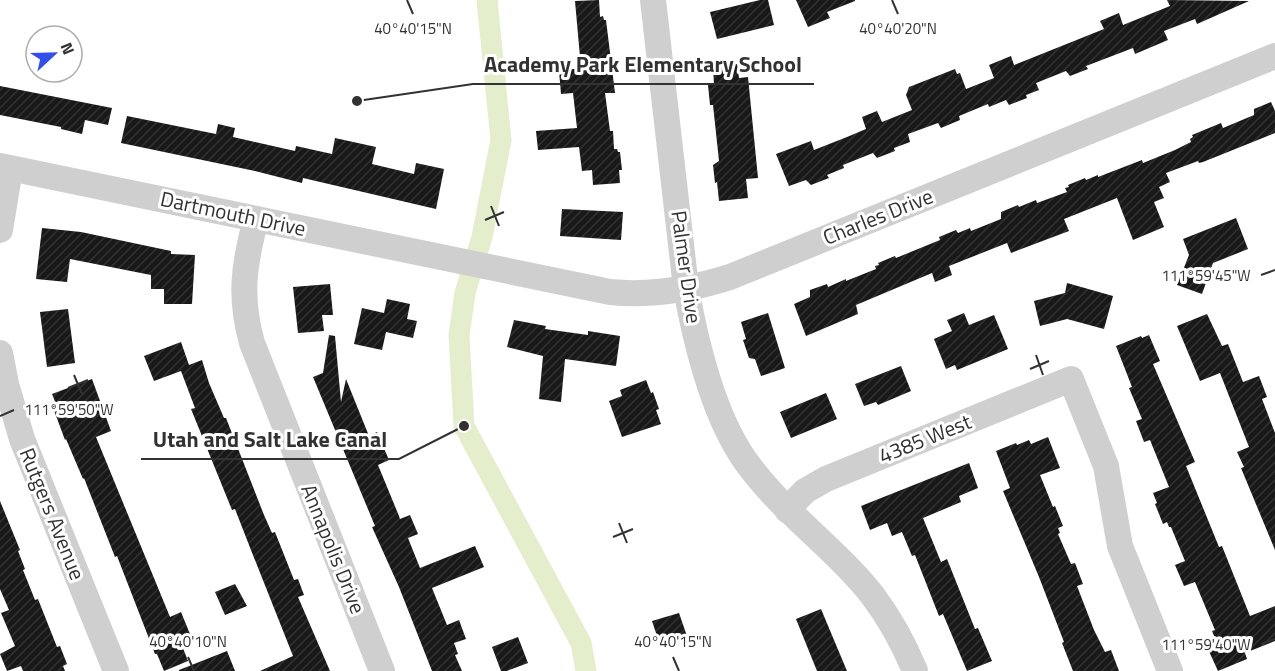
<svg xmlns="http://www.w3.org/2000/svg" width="1275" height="671" viewBox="0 0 1275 671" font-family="'Titillium Web',sans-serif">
  <defs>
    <pattern id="building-hatch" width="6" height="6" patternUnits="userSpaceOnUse" patternTransform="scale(1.5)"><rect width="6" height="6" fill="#191919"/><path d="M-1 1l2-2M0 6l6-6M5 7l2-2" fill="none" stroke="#323232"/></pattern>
  </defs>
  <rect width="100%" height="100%" fill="#fff"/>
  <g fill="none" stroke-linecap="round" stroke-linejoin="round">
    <path stroke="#e4eecd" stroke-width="21" d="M487,0L501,140L482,237L465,293L459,335L464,426L581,643L586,671"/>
  </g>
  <g fill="url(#building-hatch)">
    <path d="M599,0L600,17L603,16L604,20H606L615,93H605L610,131H613L614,149H617L618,152H620L622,170H619L620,183L593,185L592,170L582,171L579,147L538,150L536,131L577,128L573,93L561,94L559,71L581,68L575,1Z"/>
    <path d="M760,0H768L774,25L717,39L710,12Z"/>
    <path d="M796,0H855V1L827,12L830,18L808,27Z"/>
    <path d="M1167,0L1249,1L1197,24L1195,19L1164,31L1168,40L1135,54L1133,48L1086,66L1088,69L1070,76L1066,71L1036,83L1039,90L1026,95L1027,98L1009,105L1006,100L989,107L988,104L959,116L960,120L941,128L938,123L908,134L910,142L894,148L895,151L877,158L873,153L843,165L844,168L827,175L829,178L811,185L806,180L789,186L776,154L811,141L814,150L847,137L866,129L862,117L877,111L882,122L912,110L906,95L909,87L955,69L957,74L960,73L966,89L994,78L989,65L1011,56L1014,65L1104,29L1100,21L1119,13L1123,25L1170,6Z"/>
    <path d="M737,64L739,78L748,77L758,178L746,179L748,198L719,201L717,182L715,183L713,165L719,161L713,105H710L708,85H714L713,66Z"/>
    <path d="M0,86L112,108L108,125L85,120L82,134L61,129V127L0,115Z"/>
    <path d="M1271,102L1275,111V133L1203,162L1199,163L1198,161L1166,173L1170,182L1159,187L1164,198L1154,202L1164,227L1133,240L1117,198L1064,219L1069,231L1011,253L1007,243L949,266L952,275L935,282L932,273L856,305L858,314L806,336L794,304L810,297V290L827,284L828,287L846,279V281L876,269L875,266L879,265L878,263L895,256L896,258L940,240L939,237L956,230L958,233L970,228L971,231L1001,219V212L1018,205L1019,207L1036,200L1037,203L1067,192L1065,188L1069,187L1068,185L1085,178L1086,180L1098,175V177L1142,160L1143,163L1175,150L1191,142L1190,139L1193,137L1192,135L1221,123L1223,128L1254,115V109Z"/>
    <path d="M127,116L216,134L218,124L235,128L233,137L295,151L296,146L332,154L335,138L376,147L372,164L414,174L416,163L444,169L436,209L303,178L302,183L255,171L121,143Z"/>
    <path d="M562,209L623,212L621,240L560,236Z"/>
    <path d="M1236,218L1248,249L1213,263L1202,294L1177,285L1189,255L1183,239Z"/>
    <path d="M42,228L81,232L171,251V254L195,255L192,304H164V289H151V275L70,259L67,282L36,279Z"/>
    <path d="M1067,283L1113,296L1104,329L1067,319L1040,326L1034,301L1065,293Z"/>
    <path d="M330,284L333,315H322L324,331L298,333L293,287Z"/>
    <path d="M387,299L410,304L407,319L417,321L413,338L386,332L382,350L354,344L362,308L384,313Z"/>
    <path d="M68,309L75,363L47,367L40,312Z"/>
    <path d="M768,313L785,368L761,376L755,359L749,358L743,340L746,339L741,322Z"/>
    <path d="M964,313L969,325L994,315L1008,349L957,370L955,365L946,369L934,339L952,331L947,320Z"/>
    <path d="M1207,314L1222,346L1228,344L1243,382L1259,376L1267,397L1262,399L1275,433V550L1241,468L1244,467L1237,452L1249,447L1220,373L1200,381L1177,326Z"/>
    <path d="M514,320L546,326L545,329L588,335V331L620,336L616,366L565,359L561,402L539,399L543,356L507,347Z"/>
    <path d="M329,335L335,336L341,402L346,379L369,436L377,432L389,460L378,465L399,516L400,519L410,515L418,534L408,538L420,568L475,546L484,567L432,588L447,625L459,620L466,639L454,643L458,654L455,655L462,671H432L399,587L372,527L375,526L313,377L323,373Z"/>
    <path d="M1149,335L1160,361L1153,364L1195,462L1186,466L1219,547L1222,546L1250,616L1275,606V641L1245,653L1247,659L1218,671L1207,647L1217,643L1212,631L1215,630L1195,582L1184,586L1175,565L1185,561L1171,527H1169L1167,522L1163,524L1155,504L1157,503L1153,493L1169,487L1150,440L1144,442L1136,421L1142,419L1129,388L1132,387L1116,346L1141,336L1142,338Z"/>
    <path d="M181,342L189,365L202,360L209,383L224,418H226L264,515L272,533L275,532L294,580L298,579L304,595L298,597L330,671H260L293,656L249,545L235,509L232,510L191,409L195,408L181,371L154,381L144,356Z"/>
    <path d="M901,366L911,391L878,405L876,402L864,406L855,384Z"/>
    <path d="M92,379L111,431L96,437L170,617L181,612L190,634L179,638L188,661L164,671L157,654H155L117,556L115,557L84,478L83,479L66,439L65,440L52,405L56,404L52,394Z"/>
    <path d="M646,380L651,393L653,392L659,409L656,410L661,424L622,437L609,401L622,396L620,390Z"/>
    <path d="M826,393L837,419L791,438L780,412Z"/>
    <path d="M1048,437L1060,468L1040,475L1053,507L1055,506L1063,526L1058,528L1060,533L1058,534L1071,564L1075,563L1083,584L1077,586L1094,630L1105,652L1111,650L1119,671H1073L1062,643L1064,642L1039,577L1003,491L1010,488L996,451L1016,443L1017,445L1029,440L1031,444Z"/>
    <path d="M969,463L978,488L959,496L961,502L923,518L941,562L947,559L975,629L978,628L992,661L967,671L943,614L939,616L915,555L912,556L902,532L892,536L887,523L870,530L861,506Z"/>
    <path d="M0,501L20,550L18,551L25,569L23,570L35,600L38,599L57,647L60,646L67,664L63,666L65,671H23L21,666L7,671L0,654L15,646L1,613L9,610L0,589Z"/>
    <path d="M235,584L247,606L225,615L215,592Z"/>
    <path d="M821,609L847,671H817L796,619Z"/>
    <path d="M679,613L688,639L661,648L652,621Z"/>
    <path d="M518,637L528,663L507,671H501L492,647Z"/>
    <path d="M227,651L235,671H179V670Z"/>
  </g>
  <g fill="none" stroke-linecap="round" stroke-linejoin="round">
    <g stroke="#cfcfcf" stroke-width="26">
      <path d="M653,0L686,288C696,344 715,422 750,467C786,515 836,549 873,596C890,619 904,644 915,671"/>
      <path d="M0,166L610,292C650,296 692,289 730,277L1275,56"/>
      <path d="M256,219C244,264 239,297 252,343L382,671"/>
      <path d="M0,230L10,169"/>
      <path d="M0,353L6,384L22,439L116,671"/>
      <path d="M787,510L805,491L826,479L1071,379L1106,466L1120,546L1170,671"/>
    </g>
  </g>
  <path fill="none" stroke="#323232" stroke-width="2" d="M407,0L413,14M892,0L898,14M491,206L499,226M485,220L504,212M1261,275L1275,270M1036,355L1043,375M1030,369L1049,361M74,375L82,394M68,388L88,380M0,416L14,410M619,523L627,543M613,537L633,529M1261,644L1275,639M188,657L194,671M673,657L679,671"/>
  <g text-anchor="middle" stroke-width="6" stroke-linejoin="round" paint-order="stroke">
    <g font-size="21" fill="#323232" stroke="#fff">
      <text transform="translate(233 214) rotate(12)" y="7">Dartmouth Drive</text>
      <text transform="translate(878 217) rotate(-22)" y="7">Charles Drive</text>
      <text transform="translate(686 267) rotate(82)" y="7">Palmer Drive</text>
      <text transform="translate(925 439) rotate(-22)" y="7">4385 West</text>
      <text transform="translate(52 514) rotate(68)" y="7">Rutgers Avenue</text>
      <text transform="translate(333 549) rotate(68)" y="7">Annapolis Drive</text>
    </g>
  </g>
  <g font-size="15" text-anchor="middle" fill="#323232" stroke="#fff" stroke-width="6" stroke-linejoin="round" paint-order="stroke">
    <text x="413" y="34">40°40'15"N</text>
    <text x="898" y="34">40°40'20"N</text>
    <text x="1206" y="281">111°59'45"W</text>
    <text x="69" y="415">111°59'50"W</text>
    <text x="188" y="647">40°40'10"N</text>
    <text x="673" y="647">40°40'15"N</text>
    <text x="1206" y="650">111°59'40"W</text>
  </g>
  <path fill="none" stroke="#323232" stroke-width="2" d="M357 101L473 84H814M464 426L399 459H141"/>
  <g fill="#323232" stroke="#fff" stroke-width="2">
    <circle cx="357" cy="101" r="6"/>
    <circle cx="464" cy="426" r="6"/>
  </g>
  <g font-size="22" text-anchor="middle" font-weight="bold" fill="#323232" stroke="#fff" stroke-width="6" stroke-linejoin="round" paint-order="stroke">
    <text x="643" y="72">Academy Park Elementary School</text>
    <text x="270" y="447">Utah and Salt Lake Canal</text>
  </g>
  <g transform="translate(54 54) rotate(68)"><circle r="28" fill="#ffffff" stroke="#adadad" stroke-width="1.5"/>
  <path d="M0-4.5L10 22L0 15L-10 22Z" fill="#334eeb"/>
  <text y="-9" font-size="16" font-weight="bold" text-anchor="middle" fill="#323232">N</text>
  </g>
</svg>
